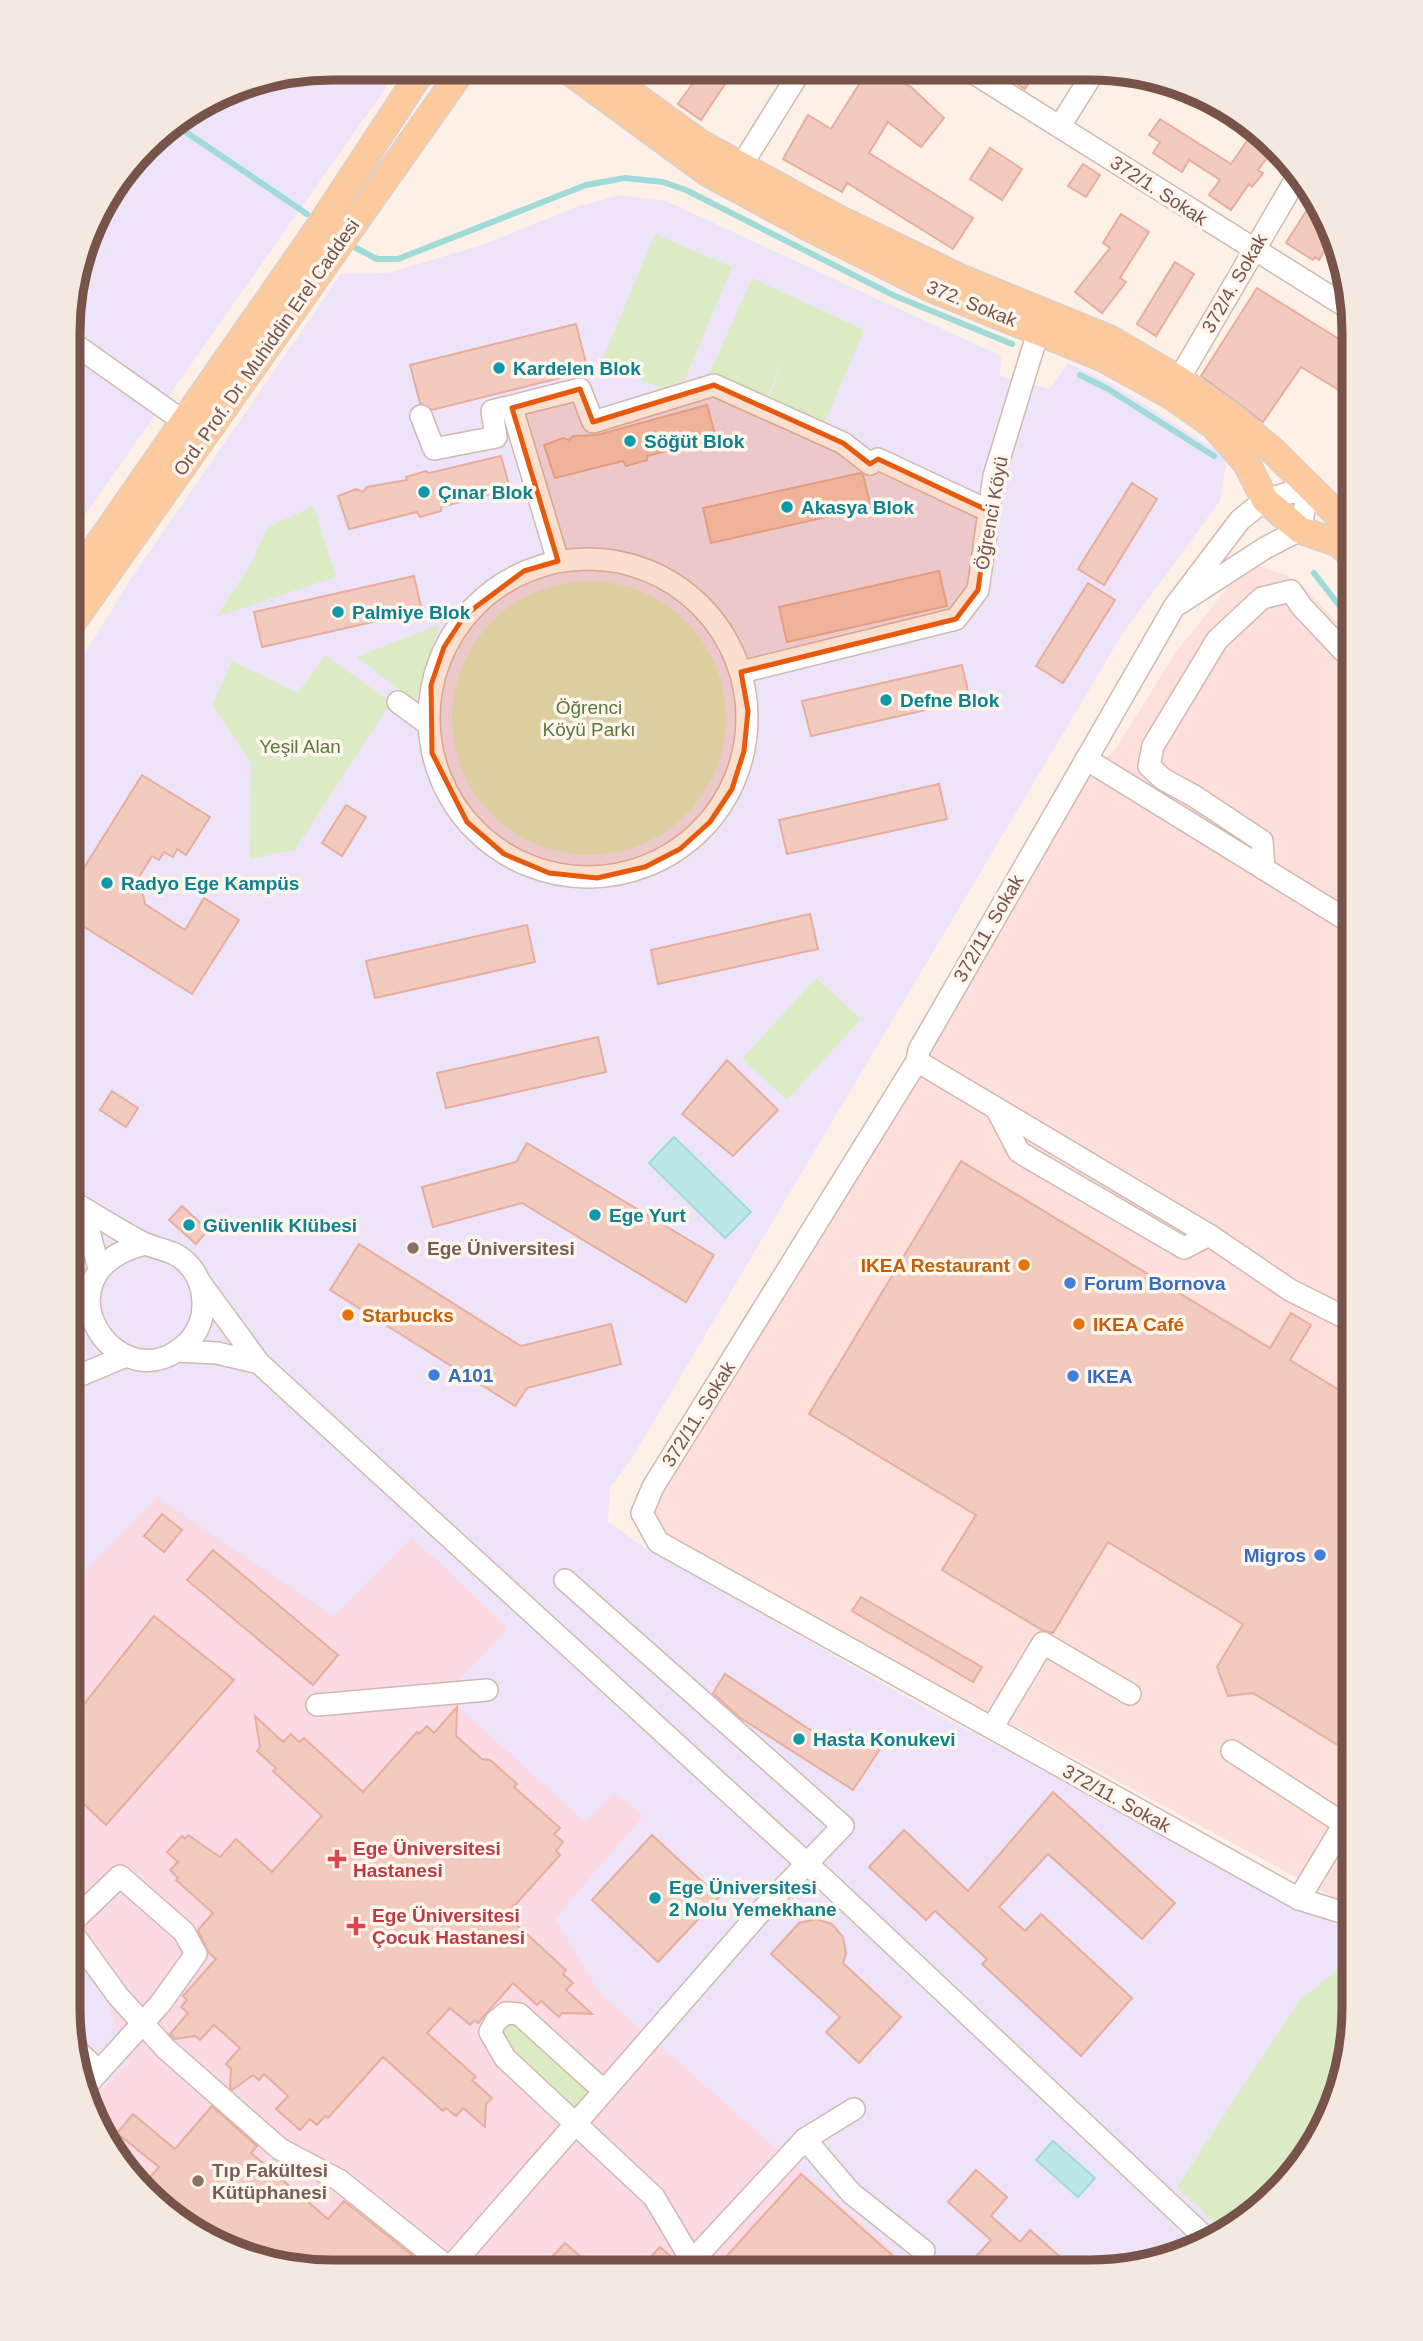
<svg xmlns="http://www.w3.org/2000/svg" width="1423" height="2341" viewBox="0 0 1423 2341" font-family="Arial,sans-serif">
  <rect width="100%" height="100%" fill="#fdf1e7"/>
  <path fill="#fddfdb" d="M1251,564L1286,575L1304,587L1355,641L1354,1905L1333,1897L667,1539L653,1522L654,1505L1086,776L1115,750L1176,652L1238,575Z"/>
  <g fill="#eee4fa">
    <path d="M333,68H384L387,86L70,536V299L96,215L158,134L232,88Z"/>
    <path d="M621,195L666,201L1001,356L1000,376L1050,389L1068,363L1114,385L1227,457L1220,501L1121,636L632,1458L610,1488L608,1522L641,1545L924,1707L1354,1933V2026L1341,2094L1300,2169L1251,2218L1191,2253L1091,2273L299,2271L172,2218L123,2170L88,2109L68,2008L70,677L134,574L341,274L388,273L485,244L576,207Z"/>
  </g>
  <path fill="#fbdae4" d="M157,1497L334,1616L412,1537L508,1628L446,1695L585,1822L615,1793L643,1816L555,1919L601,1994L917,2272L299,2271L232,2253L172,2218L123,2170L87,2103L129,2063L68,1896L69,1588Z"/>
  <g fill="#dbecc5">
    <path d="M655,234L732,267L678,396L601,363Z"/>
    <path d="M752,278L864,330L820,434L764,409L787,353L764,403L708,377Z"/>
    <path d="M314,506L336,577L216,617L249,567L268,527Z"/>
    <circle cx="589" cy="718" r="137"/>
    <path d="M440,624L415,702L357,657Z"/>
    <path d="M325,655L391,702L295,850L250,859L251,763L212,705L232,661L298,693Z"/>
    <path d="M816,978L861,1019L787,1100L742,1059Z"/>
    <path d="M1354,1956C1354,1979 1357,2004 1354,2026C1345,2110 1299,2191 1226,2233L1177,2187L1299,2001Z"/>
    <path d="M506,2013L604,2091L576,2124L505,2058L496,2021Z"/>
  </g>
  <g fill="#bbe8e7" stroke="#a0dad9" stroke-width="2">
    <path d="M674,1137L751,1212L725,1238L649,1163Z"/>
    <path d="M1053,2141L1095,2178L1078,2197L1036,2160Z"/>
  </g>
  <g fill="none" stroke-linecap="round" stroke-linejoin="round">
    <g stroke="#a0dad9" stroke-width="6">
      <path d="M174,124L307,214"/>
      <path d="M356,248L377,259H398L586,185L625,178L663,182L686,190L895,296L1012,344"/>
      <path d="M1080,375L1108,389L1214,456"/>
      <path d="M1314,573L1355,626"/>
    </g>
  </g>
  <g fill="#f3cabe" stroke="#e7ad9e" stroke-width="2">
    <path d="M703,69H735L701,120L678,104Z"/>
    <path d="M868,70H884L911,87L944,118L921,147L888,122L869,153L973,218L953,249L847,183L842,192L783,159L808,115L831,129Z"/>
    <path d="M996,70H1037L1025,89Z"/>
    <path d="M1160,119L1231,164L1256,128L1275,147L1258,170L1263,173L1252,187L1249,184L1231,210L1209,195L1220,180L1189,160L1182,172L1153,153L1160,142L1149,135Z"/>
    <path d="M990,148L1022,169L1002,200L970,179Z"/>
    <path d="M1083,164L1100,175L1086,197L1068,186Z"/>
    <path d="M1310,205L1324,213L1335,234L1319,260L1315,257L1313,260L1286,243Z"/>
    <path d="M1121,214L1149,232L1120,278L1126,282L1102,313L1075,292L1110,248L1103,243Z"/>
    <path d="M1175,262L1194,274L1156,336L1137,324Z"/>
    <path d="M1257,288L1355,349V400L1301,367L1263,422L1201,376Z"/>
    <path d="M576,324L588,371L432,410L420,403L410,365Z"/>
    <path d="M707,405L716,438L647,456V460L626,466L623,461L555,478L544,445L563,438L569,440L573,436L597,435Z"/>
    <path d="M501,456L510,489L441,507V511L420,517L417,512L349,529L338,496L356,489L363,492L367,487L407,480L406,477L426,471L429,473Z"/>
    <path d="M860,473L863,475L871,507L711,543L703,508Z"/>
    <path d="M1132,483L1157,499L1104,585L1078,569Z"/>
    <path d="M939,571L947,606L787,642L779,607Z"/>
    <path d="M414,576L422,611L262,647L254,612Z"/>
    <path d="M1088,583L1115,600L1063,683L1036,666Z"/>
    <path d="M962,665L970,700L811,736L802,701Z"/>
    <path d="M142,775L210,817L186,855L177,849L173,857L164,852L159,860L152,856L139,877L145,904L185,930L204,898L239,920L192,994L70,918V890Z"/>
    <path d="M939,784L947,819L787,854L779,820Z"/>
    <path d="M346,805L366,817L342,856L322,843Z"/>
    <path d="M810,914L818,949L658,984L651,950Z"/>
    <path d="M527,925L535,962L375,998L366,961Z"/>
    <path d="M598,1037L606,1072L446,1108L437,1073Z"/>
    <path d="M727,1060L778,1110L733,1156L682,1114Z"/>
    <path d="M112,1091L138,1108L126,1127L100,1110Z"/>
    <path d="M527,1143L714,1255L686,1302L522,1203L433,1227L422,1187L516,1162Z"/>
    <path d="M961,1161L1270,1348L1291,1313L1311,1325L1290,1360L1354,1399V1755L1253,1693L1228,1696L1217,1667L1243,1624L1108,1542L1053,1633L1042,1630L942,1570L976,1515L809,1414Z"/>
    <path d="M182,1206L208,1230L196,1244L169,1220Z"/>
    <path d="M359,1244L521,1346L611,1324L621,1364L527,1388L515,1406L330,1290Z"/>
    <path d="M162,1514L182,1530L164,1552L144,1536Z"/>
    <path d="M213,1550L338,1655L313,1685L187,1580Z"/>
    <path d="M861,1597L982,1667L973,1682L852,1611Z"/>
    <path d="M154,1616L234,1680L106,1825L69,1790V1723Z"/>
    <path d="M725,1674L838,1748L850,1730L880,1749L853,1790L739,1717L713,1693Z"/>
    <path d="M457,1707L456,1736L482,1759L490,1760L517,1784L514,1787L560,1828L554,1834L563,1842L556,1851L560,1855L506,1915L566,1970L563,1974L573,1983L566,1990L592,2014L562,2013L559,2017L541,2001L537,2005L513,1983L478,2023L475,2020L470,2025L450,2008L427,2033L476,2077L472,2080L492,2098L486,2104L485,2127L463,2108L456,2116L446,2108L443,2111L383,2057L328,2118L325,2116L317,2125L310,2119L300,2130L276,2109L288,2096L264,2074L259,2080L253,2075L232,2090L230,2088L231,2069L226,2064L240,2048L214,2025L200,2040L195,2036L175,2039L170,2034L188,2013L181,2007L187,2000L183,1996L216,1959L208,1952L198,1930L213,1913L176,1880L178,1878L170,1870L178,1862L167,1852L182,1836L185,1839L188,1835L220,1857L236,1839L272,1872L322,1816L273,1771L276,1768L257,1751L260,1747L255,1716L283,1742L291,1734L299,1742L304,1738L363,1792L417,1732L419,1734L427,1726L434,1733Z"/>
    <path d="M1053,1792L1175,1903L1142,1939L1048,1854L999,1907L1025,1931L1041,1914L1132,1998L1081,2056L982,1964L987,1959L935,1911L926,1920L869,1867L904,1830L968,1891Z"/>
    <path d="M652,1835L719,1897L658,1962L592,1900Z"/>
    <path d="M816,1919L832,1924L843,1937L846,1953L843,1963L901,2017L859,2063L826,2032L840,2017L771,1954L799,1923Z"/>
    <path d="M212,2106L257,2146L251,2153L328,2219L344,2201L412,2255L399,2271H299L232,2253L191,2223L187,2227L177,2221L141,2188L159,2167L117,2133L133,2114L175,2149Z"/>
    <path d="M976,2170L1007,2197L991,2216L1020,2242L1030,2230L1078,2273L962,2272L991,2240L948,2202Z"/>
    <path d="M801,2174L911,2272H738L724,2259Z"/>
    <path d="M565,2243L597,2271H539Z"/>
    <path d="M660,2247L677,2262L684,2272L638,2271Z"/>
  </g>
  <g fill="none" stroke-linecap="round" stroke-linejoin="round">
    <defs>
      <g id="minor">
        <path d="M969,70L1350,309"/>
        <path d="M1060,126L1095,70"/>
        <path d="M741,166L801,70"/>
        <path d="M70,341L183,421"/>
        <path d="M1172,391L1300,172"/>
        <path d="M512,408L558,561"/>
        <path d="M421,416L434,449L496,437L492,411L580,389L593,422L714,385L843,443L870,464L878,459L989,511"/>
        <circle cx="588" cy="718" r="159"/>
        <path d="M1174,607L1265,548L1300,530L1309,487L1265,500L1240,520L1174,607L919,1050L917,1061L653,1487L642,1513L658,1542L1299,1899L1354,1916"/>
        <path d="M741,672L956,619L978,590L994,476L1042,319"/>
        <path d="M398,702L428,724"/>
        <path d="M1086,759L1355,925"/>
        <path d="M1264,869L1262,841L1194,796L1163,779L1149,766L1153,746L1217,640L1262,598L1291,591L1302,607L1355,663"/>
        <path d="M917,1061L1209,1235L1290,1290L1354,1322"/>
        <path d="M997,1110L1019,1152L1184,1248L1209,1235"/>
        <path d="M69,1200C94,1214 118,1230 143,1243C159,1250 174,1250 186,1262C207,1282 209,1319 190,1340C121,1412 28,1273 145,1244"/>
        <path d="M69,1210L90,1235L99,1269"/>
        <path d="M199,1281L259,1363L827,1882L1210,2242"/>
        <path d="M69,1327L88,1292"/>
        <path d="M177,1351L217,1353L259,1363"/>
        <path d="M69,1380L126,1356"/>
        <path d="M317,1705L487,1690"/>
        <path d="M992,1728L1043,1643L1130,1694"/>
        <path d="M1232,1751L1344,1824L1299,1899"/>
        <path d="M68,1926L120,1876L184,1932L196,1954L160,2004L84,2088"/>
        <path d="M68,1927L118,1996L166,2049L280,2149L339,2180L449,2268"/>
        <path d="M77,2051L99,2071"/>
        <path d="M604,2091L519,2014L506,2013L496,2021L490,2032L505,2058L654,2197L692,2261L704,2272"/>
        <path d="M805,2139L851,2193L924,2251"/>
        <path d="M692,2261L805,2139L854,2109"/>
        <path d="M447,2271L763,1909L843,1826L565,1580"/>
      </g>
      <g id="major">
        <path d="M566,69L708,173L804,225L928,287L1103,358L1170,395L1214,426L1247,464L1265,500L1300,530L1338,543L1355,559"/>
        <path d="M598,69L700,143L835,217L963,279L1110,339L1178,379L1231,416L1272,450L1355,532"/>
        <path d="M70,585L320,226L423,69"/>
        <path d="M70,626L463,69"/>
      </g>
    </defs>
    <use href="#minor" stroke="#d2b9af" stroke-width="24"/>
    <use href="#major" stroke="#d9cfcc" stroke-width="29"/>
    <use href="#minor" stroke="#fff" stroke-width="21"/>
    <use href="#major" stroke="#fdca9e" stroke-width="26"/>
  </g>
  <path fill="#e8590c" fill-opacity="0.2" stroke="#e8590c" stroke-width="5" stroke-linejoin="round" d="M714,385L843,443L870,464L878,459L989,511L978,590L956,619L741,672L748,711L744,751L732,789L710,822L680,849L645,867L597,878L549,873L504,854L467,822L432,753L431,685L444,647L465,615L524,571L558,561L512,408L580,389L593,422Z"/>
  <g fill="#0f9aa8" stroke="#fff6ee" stroke-width="2.5">
    <circle cx="499" cy="368" r="7"/>
    <circle cx="630" cy="441" r="7"/>
    <circle cx="424" cy="492" r="7"/>
    <circle cx="787" cy="507" r="7"/>
    <circle cx="338" cy="612" r="7"/>
    <circle cx="886" cy="700" r="7"/>
    <circle cx="107" cy="883" r="7"/>
    <circle cx="595" cy="1215" r="7"/>
    <circle cx="189" cy="1225" r="7"/>
    <circle cx="799" cy="1739" r="7"/>
    <circle cx="655" cy="1898" r="7"/>
  </g>
  <g fill="#8d6e63" stroke="#fff6ee" stroke-width="2.5">
    <circle cx="413" cy="1248" r="7"/>
    <circle cx="198" cy="2181" r="7"/>
  </g>
  <g fill="#e8710a" stroke="#fff6ee" stroke-width="2.5">
    <circle cx="1024" cy="1265" r="7"/>
    <circle cx="348" cy="1315" r="7"/>
    <circle cx="1079" cy="1324" r="7"/>
  </g>
  <g fill="#3f7fe0" stroke="#fff6ee" stroke-width="2.5">
    <circle cx="1070" cy="1283" r="7"/>
    <circle cx="434" cy="1375" r="7"/>
    <circle cx="1073" cy="1376" r="7"/>
    <circle cx="1320" cy="1555" r="7"/>
  </g>
  <g fill="#e0444e" stroke="#fff6ee" stroke-width="2.5">
    <path d="M333.5 1848.5h7v7h7v7h-7v7h-7v-7h-7v-7h7z"/>
    <path d="M352.5 1915.5h7v7h7v7h-7v7h-7v-7h-7v-7h7z"/>
  </g>
  <g text-anchor="middle" stroke-width="7" stroke-linejoin="round" paint-order="stroke">
    <g font-size="19" fill="#78534a" stroke="#fff6ee">
      <text transform="translate(1159 190) rotate(33)" y="7">372/1. Sokak</text>
      <text transform="translate(1234 283) rotate(-60)" y="7">372/4. Sokak</text>
      <text transform="translate(972 303) rotate(22)" y="7">372. Sokak</text>
      <text transform="translate(266 347) rotate(-55)" y="7">Ord. Prof. Dr. Muhiddin Erel Caddesi</text>
      <text transform="translate(991 513) rotate(-80)" y="7">Öğrenci Köyü</text>
      <text transform="translate(988 928) rotate(-60)" y="7">372/11. Sokak</text>
      <text transform="translate(698 1414) rotate(-58)" y="7">372/11. Sokak</text>
      <text transform="translate(1117 1798) rotate(29)" y="7">372/11. Sokak</text>
    </g>
    <g font-size="19" font-weight="bold" fill="#0d838f" stroke="#fff6ee" text-anchor="start">
      <text x="513" y="375">Kardelen Blok</text>
      <text x="644" y="448">Söğüt Blok</text>
      <text x="438" y="499">Çınar Blok</text>
      <text x="801" y="514">Akasya Blok</text>
      <text x="352" y="619">Palmiye Blok</text>
      <text x="900" y="707">Defne Blok</text>
      <text x="121" y="890">Radyo Ege Kampüs</text>
      <text x="609" y="1222">Ege Yurt</text>
      <text x="203" y="1232">Güvenlik Klübesi</text>
      <text x="813" y="1746">Hasta Konukevi</text>
      <text x="669" y="1894">Ege Üniversitesi<tspan x="669" dy="22">2 Nolu Yemekhane</tspan></text>
    </g>
    <g font-size="19" fill="#59783f" stroke="#fff6ee">
      <text x="589" y="714">Öğrenci<tspan x="589" dy="22">Köyü Parkı</tspan></text>
      <text x="300" y="753">Yeşil Alan</text>
    </g>
    <g font-size="19" font-weight="bold" fill="#785e54" stroke="#fff6ee" text-anchor="start">
      <text x="427" y="1255">Ege Üniversitesi</text>
      <text x="212" y="2177">Tıp Fakültesi<tspan x="212" dy="22">Kütüphanesi</tspan></text>
    </g>
    <g font-size="19" font-weight="bold" fill="#c56008" stroke="#fff6ee" text-anchor="start">
      <text x="1010" y="1272" text-anchor="end">IKEA Restaurant</text>
      <text x="362" y="1322">Starbucks</text>
      <text x="1093" y="1331">IKEA Café</text>
    </g>
    <g font-size="19" font-weight="bold" fill="#366cbe" stroke="#fff6ee" text-anchor="start">
      <text x="1084" y="1290">Forum Bornova</text>
      <text x="448" y="1382">A101</text>
      <text x="1087" y="1383">IKEA</text>
      <text x="1306" y="1562" text-anchor="end">Migros</text>
    </g>
    <g font-size="19" font-weight="bold" fill="#be3a42" stroke="#fff6ee" text-anchor="start">
      <text x="353" y="1855">Ege Üniversitesi<tspan x="353" dy="22">Hastanesi</tspan></text>
      <text x="372" y="1922">Ege Üniversitesi<tspan x="372" dy="22">Çocuk Hastanesi</tspan></text>
    </g>
  </g>
  <path d="M0 0H1423V2341H0ZM332 80H1090A252 252 0 0 1 1342 332V2008A252 252 0 0 1 1090 2260H332A252 252 0 0 1 80 2008V332A252 252 0 0 1 332 80Z" fill="#f4e9e1" fill-rule="evenodd"/>
  <path fill="none" stroke="#78534a" stroke-width="9" d="M332 80H1090A252 252 0 0 1 1342 332V2008A252 252 0 0 1 1090 2260H332A252 252 0 0 1 80 2008V332A252 252 0 0 1 332 80Z"/>
</svg>
